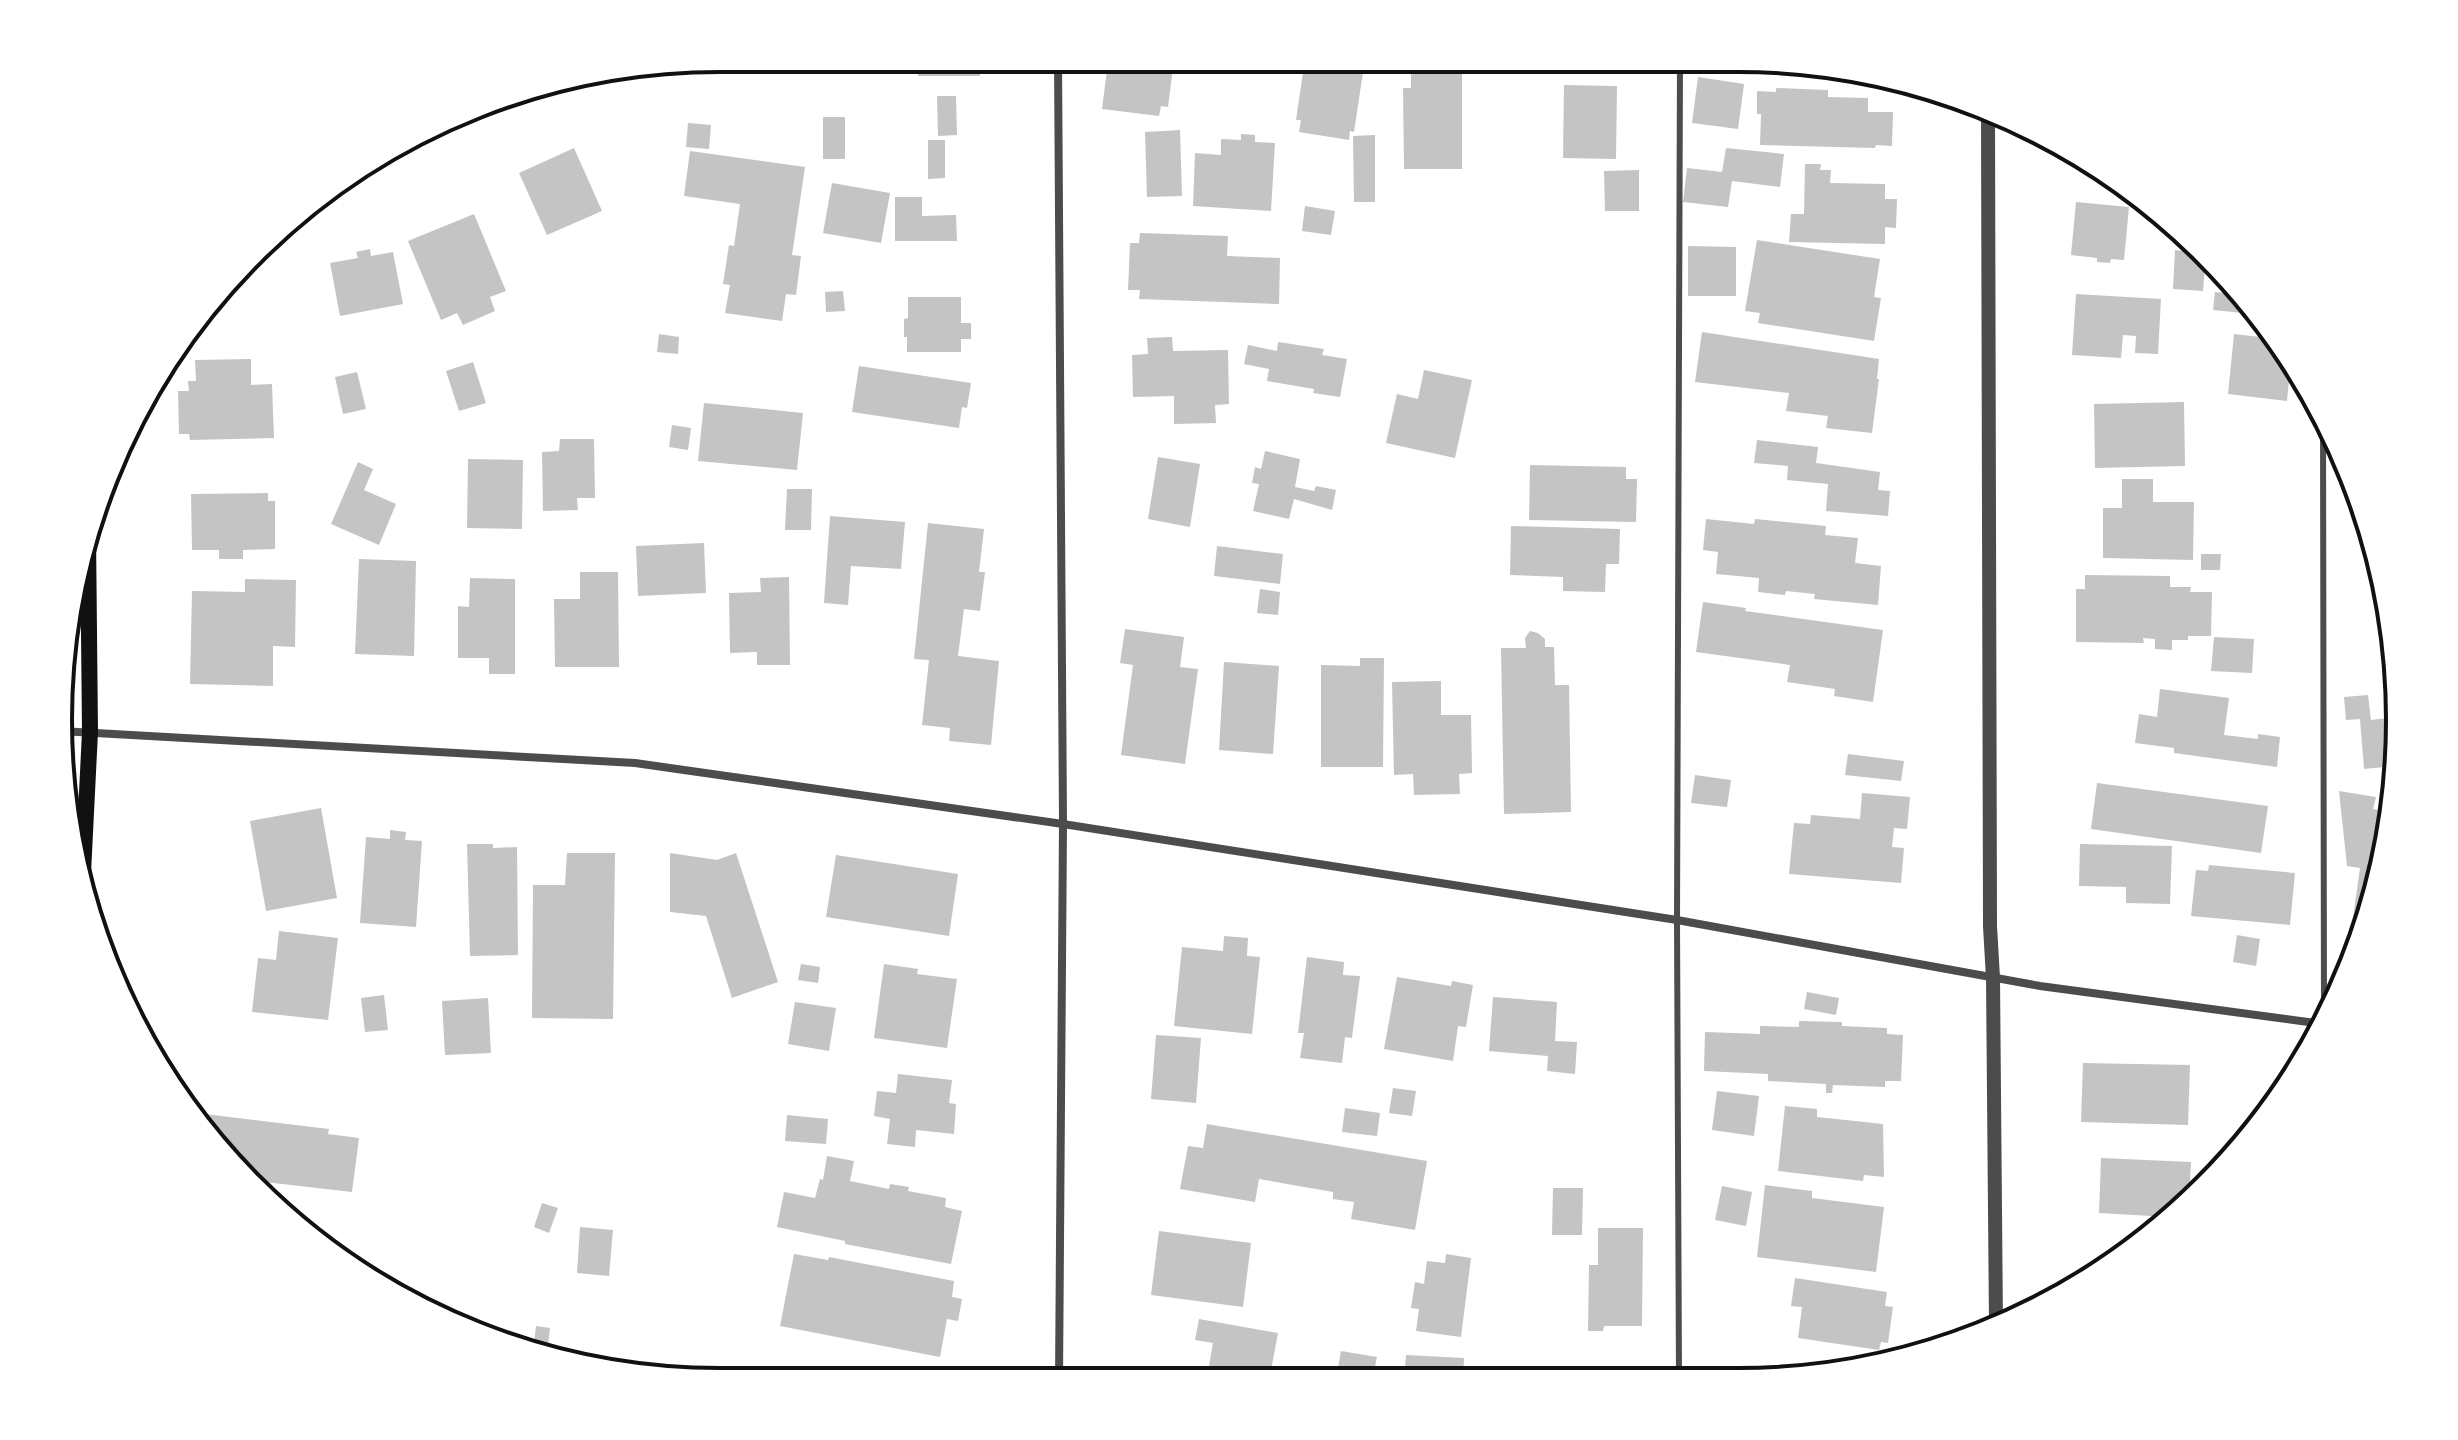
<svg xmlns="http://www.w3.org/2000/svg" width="2458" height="1440" viewBox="0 0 2458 1440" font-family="Quicksand,sans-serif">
  <rect width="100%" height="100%" fill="#fff"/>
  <g fill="#c4c4c4">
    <rect x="918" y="58" width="62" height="18"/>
    <path d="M1114,59H1174L1168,107L1161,106L1159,116L1102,109L1108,62L1113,63Z"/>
    <path d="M1305,59H1365L1354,132L1350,131L1349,140L1299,132L1301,120H1296Z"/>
    <path d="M1411,59H1462V169H1404L1403,88H1411Z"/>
    <path d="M1698,77L1744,84L1738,129L1692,123Z"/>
    <path d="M1564,85L1617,86L1616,159L1563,158Z"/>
    <path d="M1776,88L1828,90V97L1868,98V112H1893L1892,146L1876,145L1875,148L1760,145L1761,114H1757V91L1776,92Z"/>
    <path d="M937,96H956L957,135L938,136Z"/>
    <rect x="823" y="117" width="22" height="42"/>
    <path d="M688,123L711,125L709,149L686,147Z"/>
    <path d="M1180,130L1182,196L1147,197L1145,132Z"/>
    <path d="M1241,134L1255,135V142L1275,143L1271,211L1193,206L1195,153L1221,155V139L1241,140Z"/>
    <path d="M1375,135V202H1354L1353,136Z"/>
    <path d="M928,140H945V178L928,179Z"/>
    <path d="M574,148L602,211L547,235L519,173Z"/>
    <path d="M1726,148L1784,154L1780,187L1732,181L1728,207L1683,202L1687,168L1722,172Z"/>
    <path d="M690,151L805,167L792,255L801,256L796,295L786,294L782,321L725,313L730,285L723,284L729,245L734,246L740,204L684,196Z"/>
    <path d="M1805,164H1821L1820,170H1831L1830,183L1885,184V199H1897L1896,228L1885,227V244L1789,242L1791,214H1804Z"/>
    <path d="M1639,170V211H1605L1604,171Z"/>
    <path d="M832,183L890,193L881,243L823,233Z"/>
    <path d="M895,197H922V216L956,215L957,241H895Z"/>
    <path d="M2076,202L2129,207L2124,260L2111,259L2110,263L2097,262V258L2071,255Z"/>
    <path d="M1305,206L1335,211L1331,235L1302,231Z"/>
    <path d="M474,214L506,291L490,297L495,311L463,325L457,313L441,320L408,241Z"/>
    <path d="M1140,233L1228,236L1227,256L1280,258L1279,304L1139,299L1140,290H1128L1130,243H1139Z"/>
    <path d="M1757,240L1880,259L1874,297L1881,298L1874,341L1758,323L1760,313L1745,311Z"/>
    <path d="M1688,246L1736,247V296H1688Z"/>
    <path d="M370,249L371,256L393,252L403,304L340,316L330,263L358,258L356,252Z"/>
    <path d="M2175,250L2206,253L2203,291L2173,289Z"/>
    <path d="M843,291L845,311L826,312L825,292Z"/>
    <path d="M2215,292L2242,295L2245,300L2244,313L2213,310Z"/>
    <path d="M2076,294L2161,299L2158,354L2135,353L2136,336L2123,335L2121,358L2072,355Z"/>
    <path d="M908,297H961V323H971V339H961V352H907V337H904V319L908,318Z"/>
    <path d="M1702,332L1879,359L1877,379H1879L1872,433L1826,428L1828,416L1786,411L1789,393L1695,382Z"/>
    <path d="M659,334L679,337L678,354L657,352Z"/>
    <path d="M2234,334L2278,339L2288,352L2291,358L2287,401L2228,394Z"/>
    <path d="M1172,337L1173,351L1228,350L1229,404L1215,405L1216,423L1174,424V396L1133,397L1132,355L1148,354L1147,338Z"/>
    <path d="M1278,342L1324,349L1322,355L1347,359L1340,397L1313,393L1314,389L1267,381L1269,369L1244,364L1248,345L1277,351Z"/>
    <path d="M251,359V385L272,384L274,438L190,440L189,434H179L178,391H189L188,381H196L195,360Z"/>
    <path d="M473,362L486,403L459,411L446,371Z"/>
    <path d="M859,366L971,383L967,408L962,407L959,428L852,412Z"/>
    <path d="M1424,370L1472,380L1455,458L1386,443L1397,394L1418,399Z"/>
    <path d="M357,372L366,409L343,414L335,377Z"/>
    <path d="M2184,402L2185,466L2095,468L2094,404Z"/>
    <path d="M704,403L803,413L797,470L698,461Z"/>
    <path d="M672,425L691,428L688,450L669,447Z"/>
    <path d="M560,439H594L595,498H577L578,510L543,511L542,452L559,451Z"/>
    <path d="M1757,440L1818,447L1816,463L1880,472L1878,490L1890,491L1888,516L1826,511L1828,484L1787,480L1788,466L1754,463Z"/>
    <path d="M1265,451L1300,459L1295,487L1314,491L1316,486L1336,490L1332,510L1294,499L1289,519L1253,511L1259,484L1252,483L1255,467L1261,469Z"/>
    <path d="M1158,457L1200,464L1190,527L1148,519Z"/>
    <path d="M468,459L523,460L522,529L467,528Z"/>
    <path d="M358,462L373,469L364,490L396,504L379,545L331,524Z"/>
    <path d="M1530,465L1626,467V479H1637L1636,522L1529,520Z"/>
    <path d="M2122,479H2153V502H2194L2193,560L2103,558V508H2122Z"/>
    <path d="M787,489H812L811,530H785Z"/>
    <path d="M268,493V501H275V549L243,550V559H219V550H192L191,494Z"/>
    <path d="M830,516L905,522L901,569L851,566L848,605L824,603Z"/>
    <path d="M1706,519L1754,524L1755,519L1826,526L1825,535L1858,538L1855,563L1881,566L1878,605L1814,599L1815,594L1786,591L1785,595L1758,592L1759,578L1716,574L1718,552L1703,550Z"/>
    <path d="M928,523L984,529L979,572H985L980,611L964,609L958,656L999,661L991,745L949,741L950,728L922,725L929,660L914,659Z"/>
    <path d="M1511,526L1620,529L1619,564H1606L1605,592L1563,591V577L1510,575Z"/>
    <path d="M704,543L706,593L638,596L636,546Z"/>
    <path d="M1217,546L1283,554L1280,584L1214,576Z"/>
    <path d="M2201,554H2221L2220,570H2201Z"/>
    <path d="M359,559L416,561L414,656L355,654Z"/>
    <path d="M580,572H618L619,667H555L554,599H580Z"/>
    <path d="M2085,575L2170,576V587H2191L2190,592H2212L2211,636H2188V640H2172V650L2155,649V639L2143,638L2144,643L2076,642V589H2085Z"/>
    <path d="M789,577L790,665H757V652L730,653L729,593L761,592L760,578Z"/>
    <path d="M470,578L515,579V674H489V658H458V606L469,607Z"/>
    <path d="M245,579L296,580L295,647L273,646V686L190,684L192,591L245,592Z"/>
    <path d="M1260,589L1280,592L1278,615L1257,613Z"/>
    <path d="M1703,602L1746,608L1745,611L1883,630L1873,702L1834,696L1835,689L1787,682L1790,665L1696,652Z"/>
    <path d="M2389,625H2391L2397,685L2386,684Z"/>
    <path d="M1125,629L1184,637L1180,667L1198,669L1185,764L1121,755L1133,665L1120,663Z"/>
    <path d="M1530,631L1538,633L1545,639V647H1554L1555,685H1569L1571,812L1504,814L1501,648H1526L1525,638Z"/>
    <path d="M2214,637L2254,639L2252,673L2211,671Z"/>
    <path d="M1360,658H1384L1383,767H1321V665L1360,666Z"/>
    <path d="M1224,662L1279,666L1273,754L1219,750Z"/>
    <path d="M1441,681V715H1471L1472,773L1459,774L1460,794L1414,795L1413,774L1394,775L1392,682Z"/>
    <path d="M2160,689L2229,698L2224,735L2258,739V734L2280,737L2277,767L2174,753V748L2135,743L2139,714L2157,717Z"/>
    <path d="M2368,695L2371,720L2397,717L2399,735L2395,766L2364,769L2360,719L2346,720L2344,697Z"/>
    <path d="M1848,754L1904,761L1901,781L1845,775Z"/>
    <path d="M1695,775L1731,780L1727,807L1691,803Z"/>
    <path d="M2097,783L2268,806L2261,853L2091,829Z"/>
    <path d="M2339,791L2376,797L2373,809L2391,812L2387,849L2364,927L2352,925L2360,868L2347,866Z"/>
    <path d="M1862,793L1910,797L1907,829L1894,828L1892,847L1904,848L1901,883L1789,874L1794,823L1810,824L1811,815L1860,819Z"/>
    <path d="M321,808L337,898L266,911L250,821Z"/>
    <path d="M390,830L406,832L405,840L422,841L416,927L360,923L366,837L390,839Z"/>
    <path d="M467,844H493V848L517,847L518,955L470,956Z"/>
    <path d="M2080,844L2172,846L2170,904L2126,903V887L2079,886Z"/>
    <path d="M567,853H615L613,1019L532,1018L533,885H565Z"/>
    <path d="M670,853L717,860L736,853L778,982L732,998L706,916L670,912Z"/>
    <path d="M836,855L958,874L949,936L826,917Z"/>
    <path d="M2209,865L2295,873L2290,925L2191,916L2196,870L2208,871Z"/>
    <path d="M279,931L338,938L328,1020L252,1012L258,958L276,960Z"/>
    <path d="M2237,935L2260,939L2256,966L2233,962Z"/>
    <path d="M1224,936L1248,938L1247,956L1260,957L1252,1034L1174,1026L1182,947L1223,951Z"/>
    <path d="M1307,957L1344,962L1343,975L1360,976L1352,1038L1345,1037L1342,1063L1300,1058L1304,1033H1298Z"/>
    <path d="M801,964L820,967L818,983L798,980Z"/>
    <path d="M884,964L918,969L917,974L957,979L947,1048L874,1038Z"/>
    <path d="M1397,977L1451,986L1452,981L1473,985L1466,1027L1458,1026L1453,1061L1384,1049Z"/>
    <path d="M1807,992L1839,998L1836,1015L1804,1009Z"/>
    <path d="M384,995L388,1030L365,1032L361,998Z"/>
    <path d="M1493,997L1557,1002L1555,1041L1577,1042L1575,1074L1547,1071L1548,1056L1489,1051Z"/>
    <path d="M488,998L491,1053L445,1055L442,1001Z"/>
    <path d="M795,1002L836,1008L829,1051L788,1044Z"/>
    <path d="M1799,1021L1842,1022V1026L1887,1028V1034L1903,1035L1901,1081H1885V1087L1833,1085L1832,1093H1826V1084L1768,1081V1074L1704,1071L1705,1032L1760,1034V1026L1799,1027Z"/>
    <path d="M1156,1035L1201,1038L1196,1103L1151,1099Z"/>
    <path d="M2083,1063L2190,1065L2188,1125L2081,1122Z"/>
    <path d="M898,1074L952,1080L949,1103L956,1104L954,1134L916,1130L915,1147L887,1144L890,1119L874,1116L877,1091L896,1093Z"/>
    <path d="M1393,1088L1416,1091L1412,1116L1389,1113Z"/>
    <path d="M1717,1091L1759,1096L1754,1136L1712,1130Z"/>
    <path d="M1785,1106L1817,1109V1117L1883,1124L1884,1177L1864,1175L1863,1181L1778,1171Z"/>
    <path d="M1345,1108L1380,1113L1377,1136L1342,1132Z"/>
    <path d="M189,1112L329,1129L328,1134L359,1138L352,1192L256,1181L195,1123Z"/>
    <path d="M787,1115L828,1119L826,1144L785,1141Z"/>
    <path d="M1207,1124L1427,1161L1415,1230L1351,1219L1354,1202L1333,1199V1192L1259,1179L1255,1202L1180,1189L1188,1146L1203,1148Z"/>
    <path d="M827,1156L854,1161L850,1181L889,1189L890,1184L909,1187L908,1191L946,1198L945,1207L962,1211L951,1264L845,1244V1241L777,1227L784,1192L815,1198L820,1179L823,1180Z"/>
    <path d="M2101,1158L2191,1162L2189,1201L2169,1217L2099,1213Z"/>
    <path d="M1765,1185L1812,1191V1198L1884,1207L1876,1272L1757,1257Z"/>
    <path d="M1722,1186L1752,1192L1746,1226L1715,1220Z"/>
    <path d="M1553,1188H1583L1582,1235H1552Z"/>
    <path d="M542,1203L558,1208L549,1233L534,1227Z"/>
    <path d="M580,1227L613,1230L609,1276L577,1273Z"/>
    <path d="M1598,1228H1643L1642,1326H1604L1603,1331H1588L1589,1265H1598Z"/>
    <path d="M1159,1231L1251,1243L1243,1307L1151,1295Z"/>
    <path d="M794,1254L828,1260L829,1257L954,1281L952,1297L962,1299L958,1321L947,1319L940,1357L780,1326Z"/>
    <path d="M1446,1254L1471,1258L1461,1337L1416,1331L1419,1309L1411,1308L1415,1282L1424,1284L1427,1261L1445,1263Z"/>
    <path d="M1795,1278L1887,1292L1885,1306L1893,1307L1888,1343L1881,1342L1879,1350L1798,1338L1802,1307L1791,1306Z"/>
    <path d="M1199,1319L1278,1333L1269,1381H1191L1193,1375L1207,1377L1213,1343L1195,1340Z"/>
    <path d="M536,1326L550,1328L548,1345L534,1343Z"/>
    <path d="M1341,1351L1377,1357L1372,1381H1331L1333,1372L1337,1373Z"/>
    <path d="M1406,1355L1464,1358L1463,1381H1404Z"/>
    <path d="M1739,1373L1772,1376L1771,1381H1738Z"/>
  </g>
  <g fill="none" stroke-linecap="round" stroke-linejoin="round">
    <g stroke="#4c4c4c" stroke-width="6">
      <path d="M2323,417L2324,1021"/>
      <path d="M1679,1381L1677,920L1680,59"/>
    </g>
    <g stroke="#4c4c4c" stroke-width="8">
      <path d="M1058,58L1063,824L1059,1381"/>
      <path d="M60,731L635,763L1063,824L1677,920L2040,986L2323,1024"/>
    </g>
    <path stroke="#4c4c4c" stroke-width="14" d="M1988,112L1990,926L1993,978L1996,1326"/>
    <path stroke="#111" stroke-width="16" d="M83,873L90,732L88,533"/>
  </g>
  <path d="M0 0H2458V1440H0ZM720 72H1738A648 648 0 0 1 2386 720V720A648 648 0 0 1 1738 1368H720A648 648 0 0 1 72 720V720A648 648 0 0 1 720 72Z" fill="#fff" fill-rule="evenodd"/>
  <path fill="none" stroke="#111" stroke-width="4" d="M720 72H1738A648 648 0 0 1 2386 720V720A648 648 0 0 1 1738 1368H720A648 648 0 0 1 72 720V720A648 648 0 0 1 720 72Z"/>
</svg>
